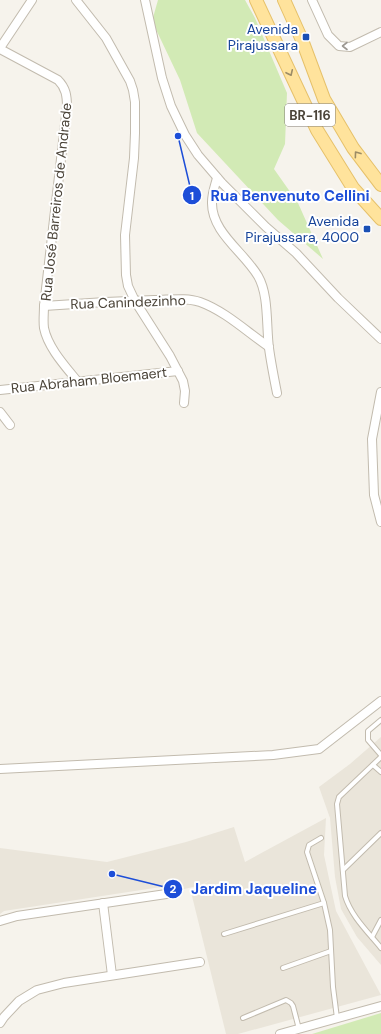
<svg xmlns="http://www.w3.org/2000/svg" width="381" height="1034" viewBox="0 0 381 1034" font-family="'DM Sans',sans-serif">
  <rect width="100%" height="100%" fill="#f6f3ec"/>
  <g fill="#eae5da">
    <path d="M381,737V965L357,937L341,909L335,877L330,818L319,787L350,764Z"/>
    <path d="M326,818L324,855L336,911L381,995L238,1034H226L191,892L212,879L201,885L168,893L161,887L4,911L0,914V848L107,862L186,842L234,827L245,862Z"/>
  </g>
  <g fill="#d2eab5">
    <path d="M158,0H245L255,18L287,93L285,144L274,169L298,203L323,259L278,220L197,133L180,80L152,21Z"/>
    <path d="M381,1013V1034H312Z"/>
  </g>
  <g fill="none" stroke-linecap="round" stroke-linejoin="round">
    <defs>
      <g id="service">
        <path d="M381,720L368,731V740L381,755"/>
        <path d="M381,757L339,797L337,804L345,896C351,916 368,932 381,948"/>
        <path d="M373,765L381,772"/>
        <path d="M321,838L309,845L307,852L324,903L330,930L333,987L337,1018"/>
        <path d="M343,870L381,833"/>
        <path d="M224,934L324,903"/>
        <path d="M372,937L381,920"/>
        <path d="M283,968L331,951"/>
        <path d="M243,1018L286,1000L291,1003L293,1006L299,1029"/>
      </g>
      <g id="minor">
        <path d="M76,0L106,38L130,81L133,90L135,102V133L134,158L125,235L126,275L128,286L135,301L170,356L183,381L185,391L184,403"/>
        <path d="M145,0L162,78L171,106L185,135L198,155L222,183L266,227L296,253L338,298L381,339"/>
        <path d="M312,0L328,35L339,46L350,47L381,32"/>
        <path d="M0,48L32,0"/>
        <path d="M0,49L58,80C66,88 67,96 67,107L44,306C44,313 43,321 44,328C48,348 66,367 78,382"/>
        <path d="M217,178C215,186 212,193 212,202C211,232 244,252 258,276C269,295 266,325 269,348C271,363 274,378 277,393"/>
        <path d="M44,306C81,303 118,301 154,300C169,300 186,297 200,302C225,311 247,332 269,347"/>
        <path d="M0,390L178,371"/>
        <path d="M381,392L372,439L374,495L381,522"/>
        <path d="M0,412L10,425"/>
        <path d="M0,769L273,755L319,749L381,701"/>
        <path d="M103,903L112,975"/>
        <path d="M0,921L17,916L173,893"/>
        <path d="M0,1023L4,1017L19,1001L37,990L64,983L200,962"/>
        <path d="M280,1034L381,1006"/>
      </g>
      <g id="primary">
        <path d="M256,0L317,130L353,188L381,219"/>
        <path d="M284,0L302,40L324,99L353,148L381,185"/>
      </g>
    </defs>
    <use href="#service" stroke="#c2bbae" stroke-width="6"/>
    <use href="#minor" stroke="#c2bbae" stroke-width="10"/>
    <use href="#primary" stroke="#e6c16a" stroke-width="14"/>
    <use href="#service" stroke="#fff" stroke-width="4"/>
    <use href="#minor" stroke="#fff" stroke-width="8"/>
    <use href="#primary" stroke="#ffe39c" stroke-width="12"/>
  </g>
  <defs><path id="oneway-chevron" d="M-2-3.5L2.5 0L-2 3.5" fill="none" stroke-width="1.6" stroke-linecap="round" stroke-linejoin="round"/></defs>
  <use stroke="#9c9892" href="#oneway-chevron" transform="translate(345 46) rotate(180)"/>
  <g stroke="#9c8c66">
    <use href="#oneway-chevron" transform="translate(290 73) rotate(65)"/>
    <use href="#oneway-chevron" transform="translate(357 154) rotate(-126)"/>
  </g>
  <g fill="#1a4fb4" stroke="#fff" stroke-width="1.5">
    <rect x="302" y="33" width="8" height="8" rx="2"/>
    <rect x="363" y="225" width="8" height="8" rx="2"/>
  </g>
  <g text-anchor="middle" stroke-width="4" stroke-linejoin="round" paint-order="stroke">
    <rect fill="#fff" stroke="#817c74" stroke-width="1" x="285" y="104" width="50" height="22" rx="3"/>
    <g font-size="13" font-weight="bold" fill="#4b4439">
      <text x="310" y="120">BR-116</text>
    </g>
    <g font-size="14" fill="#164399" stroke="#fff" text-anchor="end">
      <text x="298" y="34">Avenida<tspan x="298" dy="16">Pirajussara</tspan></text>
      <text x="359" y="226">Avenida<tspan x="359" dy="16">Pirajussara, 4000</tspan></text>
    </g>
    <g font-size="14" fill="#4b4439" stroke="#fff">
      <text transform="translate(56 202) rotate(-84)" y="5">Rua José Barreiros de Andrade</text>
      <text transform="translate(128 302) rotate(-2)" y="5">Rua Canindezinho</text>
      <text transform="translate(89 380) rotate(-6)" y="5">Rua Abraham Bloemaert</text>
    </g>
  </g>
  <path fill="none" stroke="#1d4ed8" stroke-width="1.5" d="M178 136L192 195M112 874L173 889"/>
  <g fill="#1d4ed8" stroke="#fff" stroke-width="1.5">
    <circle cx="178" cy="136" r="4"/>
    <circle cx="112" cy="874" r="4"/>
    <circle cx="192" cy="195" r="10"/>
    <circle cx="173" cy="889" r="10"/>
  </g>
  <g font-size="12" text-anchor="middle" font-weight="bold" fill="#fff">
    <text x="192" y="200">1</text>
    <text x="173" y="893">2</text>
  </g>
  <g font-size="15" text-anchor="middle" font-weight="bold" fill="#1d4ed8" stroke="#fff" stroke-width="4" stroke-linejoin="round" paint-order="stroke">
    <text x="290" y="201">Rua Benvenuto Cellini</text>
    <text x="254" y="894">Jardim Jaqueline</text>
  </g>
</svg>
